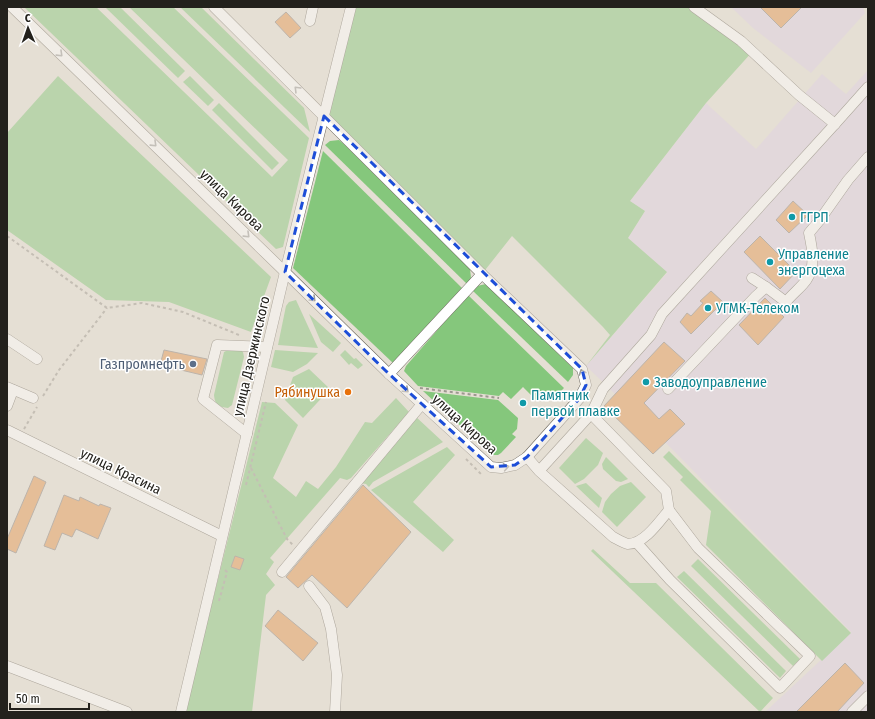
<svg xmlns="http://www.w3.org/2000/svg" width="875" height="719" viewBox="0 0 875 719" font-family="'Fira Sans Condensed',sans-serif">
  <rect width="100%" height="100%" fill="#e5dfd4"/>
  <g fill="#ded1e4">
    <path d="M731,7H863L865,13L811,73L753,28Z"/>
    <path d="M868,70V712H765L851,632L672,449L586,366L667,273L628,238L645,211L630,201L706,103L756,149L822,74L846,94Z"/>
  </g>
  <g fill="#85c77c">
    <path d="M25,7H96L272,177L288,160L129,7H173L309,138L283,247L276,249L25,8Z"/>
    <path d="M105,7H120L185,71L178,78Z"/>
    <path d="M180,7H201L304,108L310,132Z"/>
    <path d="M351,7H694L753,51L706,103L630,201L645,211L628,238L667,272L586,366L610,335L603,327L512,236L482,274L324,116Z"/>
    <path d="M58,76L271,277L251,332L169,302L106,300L7,230V133Z"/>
    <path d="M190,76L214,100L208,106L183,82Z"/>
    <path d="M219,103L279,163L272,170L212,110Z"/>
    <path d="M339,140L345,145L470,269L471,278L467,284L325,145L330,141Z"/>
    <path d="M323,151L463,289L393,363L293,268Z"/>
    <path d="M486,284L573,368V375L568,382L473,291L477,286Z"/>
    <path d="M468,295L564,388L555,397L550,393L536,400L523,387L511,399L503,392L499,396L418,386L404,371L406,366Z"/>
    <path d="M296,300L318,348L278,345L286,306L289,302Z"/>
    <path d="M309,314L341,343L333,352L321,342Z"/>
    <path d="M238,348L243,352L244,357L232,405L228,408C219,407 215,406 214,395L224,352L230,349Z"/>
    <path d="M275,350L318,353L307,364L293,372L271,367Z"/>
    <path d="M345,350L354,359L356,358L363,365L358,369L351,363L349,365L340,355Z"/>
    <path d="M309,369L330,389L303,418L285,400L293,377Z"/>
    <path d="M423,391L498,400L518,418L517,429L512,434L516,437L501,453L498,455H492Z"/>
    <path d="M396,398L409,412L351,478L347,480L340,478L270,558L274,562L266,574L275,585L266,595L252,712H185L262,402L275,403L298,425L273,478L296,497L306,481L318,489L336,467L365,422L372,423Z"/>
    <path d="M415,416L443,442L373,482L369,487L366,484L361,483Z"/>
    <path d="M586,438L603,453L598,465L584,479L575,484L559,468Z"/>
    <path d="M447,447L455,455L413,502L454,540L443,552L371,490Z"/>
    <path d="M669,451L851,633L822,661L706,545L711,511L680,480L683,477L663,457Z"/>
    <path d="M606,457L628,479L621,482L616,481L603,469L602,464Z"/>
    <path d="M631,482L646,497L617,527L602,512L605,502L611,494L620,486Z"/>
    <path d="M586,483L602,498L599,508L576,486Z"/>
    <path d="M593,549L630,583H656L773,698L760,712L591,551Z"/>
    <path d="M698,559L800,659L793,666L691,566Z"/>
    <path d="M684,571L786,671L780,678L677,577Z"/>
  </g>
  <g fill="#e59751" stroke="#8a8079">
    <path d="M760,7H802L781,28Z"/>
    <path d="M286,12L301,28L290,38L275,22Z"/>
    <path d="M793,201L808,215L789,233L776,220Z"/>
    <path d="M760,236L796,272L780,289L744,252Z"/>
    <path d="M711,291L723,302L691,334L680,322L687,313L691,316L703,303L700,301Z"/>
    <path d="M765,298L784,317L758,345L739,325Z"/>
    <path d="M664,342L685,361L644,403L659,419L670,409L685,424L653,454L604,406Z"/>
    <path d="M164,350L207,359L202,375L160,365Z"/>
    <path d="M34,476L46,482L16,553L7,549V539Z"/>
    <path d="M363,485L411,532L347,608L312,575L298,588L286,577Z"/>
    <path d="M64,495L79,501L80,497L99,506L100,504L111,508L98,539L76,529L72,537L62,533L55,550L44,546Z"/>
    <path d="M235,556L244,559L240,570L231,567Z"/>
    <path d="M278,610L318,643L303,661L265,626Z"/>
    <path d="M845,663L864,683L837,712H796Z"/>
  </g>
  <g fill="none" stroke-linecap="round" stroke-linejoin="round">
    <defs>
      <g id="minor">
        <path d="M12,7L285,272L389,374L491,467L501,468L515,465L527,457L579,399L586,385L582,369L482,274L214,7"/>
        <path d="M694,7L741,41L799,95L835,124"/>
        <path d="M310,21L313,7"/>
        <path d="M752,278L766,287L786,302C792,294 802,287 807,279C816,266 812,247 809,233L819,221L848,180L868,157"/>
        <path d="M7,339L37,359"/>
        <path d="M389,374L482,274"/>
        <path d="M7,387L33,398"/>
        <path d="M668,389L756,296L766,287"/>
        <path d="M7,406L13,390"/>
        <path d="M591,414L603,389L651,335L662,314L835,124L868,87"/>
        <path d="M7,430L222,536"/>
        <path d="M247,434L203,399L217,345L267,347"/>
        <path d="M527,457L539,471L613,537C617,539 623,543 628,544C644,544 659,522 669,510L666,491L591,414L539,471"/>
        <path d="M637,543L670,580L780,688L810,656L698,548L669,510"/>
        <path d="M282,572L422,404"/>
        <path d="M309,586L325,607L331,629L337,675L335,712"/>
        <path d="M7,666L127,712"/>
        <path d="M181,712L285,272L351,7"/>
        <path d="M852,712L868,696"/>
      </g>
    </defs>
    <use href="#minor" stroke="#69645a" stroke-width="11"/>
    <g stroke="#9c988f" stroke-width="2" stroke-dasharray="3 3" stroke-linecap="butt">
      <path d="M7,236L107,308L142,303L183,312L239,335"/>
      <path d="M420,388L499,398"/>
      <path d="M43,396L59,370L107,308"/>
      <path d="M24,429L37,407"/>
      <path d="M466,459L481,474"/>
      <path d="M251,468L287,539L293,545"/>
      <path d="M246,485L266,402"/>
      <path d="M219,601L227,572L225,570"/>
    </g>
    <use href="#minor" stroke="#fff" stroke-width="10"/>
  </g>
  <defs><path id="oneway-chevron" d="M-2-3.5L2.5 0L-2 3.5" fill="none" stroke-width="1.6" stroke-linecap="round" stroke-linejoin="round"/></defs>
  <g stroke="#9c9b99">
    <use href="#oneway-chevron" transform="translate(60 54) rotate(44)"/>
    <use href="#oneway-chevron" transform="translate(297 89) rotate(-135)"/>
    <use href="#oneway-chevron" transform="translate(154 144) rotate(44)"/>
    <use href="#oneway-chevron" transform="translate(247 235) rotate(44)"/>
    <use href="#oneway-chevron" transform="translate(313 299) rotate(45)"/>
    <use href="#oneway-chevron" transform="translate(582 372) rotate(-110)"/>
    <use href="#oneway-chevron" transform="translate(406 390) rotate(43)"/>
    <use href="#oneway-chevron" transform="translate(506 467) rotate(-10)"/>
  </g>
  <path d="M0 0H875V719H0ZM324,116L582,369L586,385L579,399L527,457L515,465L491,467L389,374L285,272Z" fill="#e5dfd4" fill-opacity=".55" fill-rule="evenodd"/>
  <path fill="none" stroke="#1d4ed8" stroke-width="3" stroke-dasharray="8 5" stroke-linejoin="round" d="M324,116L582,369L586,385L579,399L527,457L515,465L491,467L389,374L285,272Z"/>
  <g fill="#0f9aa8" stroke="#fff" stroke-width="1.5">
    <circle cx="792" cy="217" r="4"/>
    <circle cx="770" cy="262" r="4"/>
    <circle cx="708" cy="308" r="4"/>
    <circle cx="646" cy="382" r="4"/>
    <circle cx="523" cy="403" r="4"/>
  </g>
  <circle fill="#5c6f8a" stroke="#fff" stroke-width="1.5" cx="193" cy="364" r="4"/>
  <circle fill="#e8710a" stroke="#fff" stroke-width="1.5" cx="348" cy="392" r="4"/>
  <g text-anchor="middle" stroke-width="3" stroke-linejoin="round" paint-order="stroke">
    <g font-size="14" fill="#23211c" stroke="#fff">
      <text transform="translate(232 200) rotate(44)" y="5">улица Кирова</text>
      <text transform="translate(251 356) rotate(-77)" y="5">улица Дзержинского</text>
      <text transform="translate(465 424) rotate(42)" y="5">улица Кирова</text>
      <text transform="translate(121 471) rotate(26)" y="5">улица Красина</text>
    </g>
    <g font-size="14" fill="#0d838f" stroke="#fff" text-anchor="start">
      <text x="800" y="222">ГГРП</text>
      <text x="778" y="259">Управление<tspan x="778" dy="16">энергоцеха</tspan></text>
      <text x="716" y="313">УГМК-Телеком</text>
      <text x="654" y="387">Заводоуправление</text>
      <text x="531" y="400">Памятник<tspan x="531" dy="16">первой плавке</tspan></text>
    </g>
    <g font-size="14" fill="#4e5e75" stroke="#fff" text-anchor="end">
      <text x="185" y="369">Газпромнефть</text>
    </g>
    <g font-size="14" fill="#c56008" stroke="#fff" text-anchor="end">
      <text x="340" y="397">Рябинушка</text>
    </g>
  </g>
  <rect width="875" height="719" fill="none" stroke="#23211c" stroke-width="16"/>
  <g transform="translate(28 28) rotate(358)" stroke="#ffffff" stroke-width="3" paint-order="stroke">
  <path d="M0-3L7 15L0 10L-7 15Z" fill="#23211c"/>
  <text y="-6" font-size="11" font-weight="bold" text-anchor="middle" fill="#23211c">С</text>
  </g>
  <path d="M10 703v6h79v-6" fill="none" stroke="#23211c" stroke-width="2"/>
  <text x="16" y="703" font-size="12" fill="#23211c" stroke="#ffffff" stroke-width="3" paint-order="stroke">50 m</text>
</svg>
